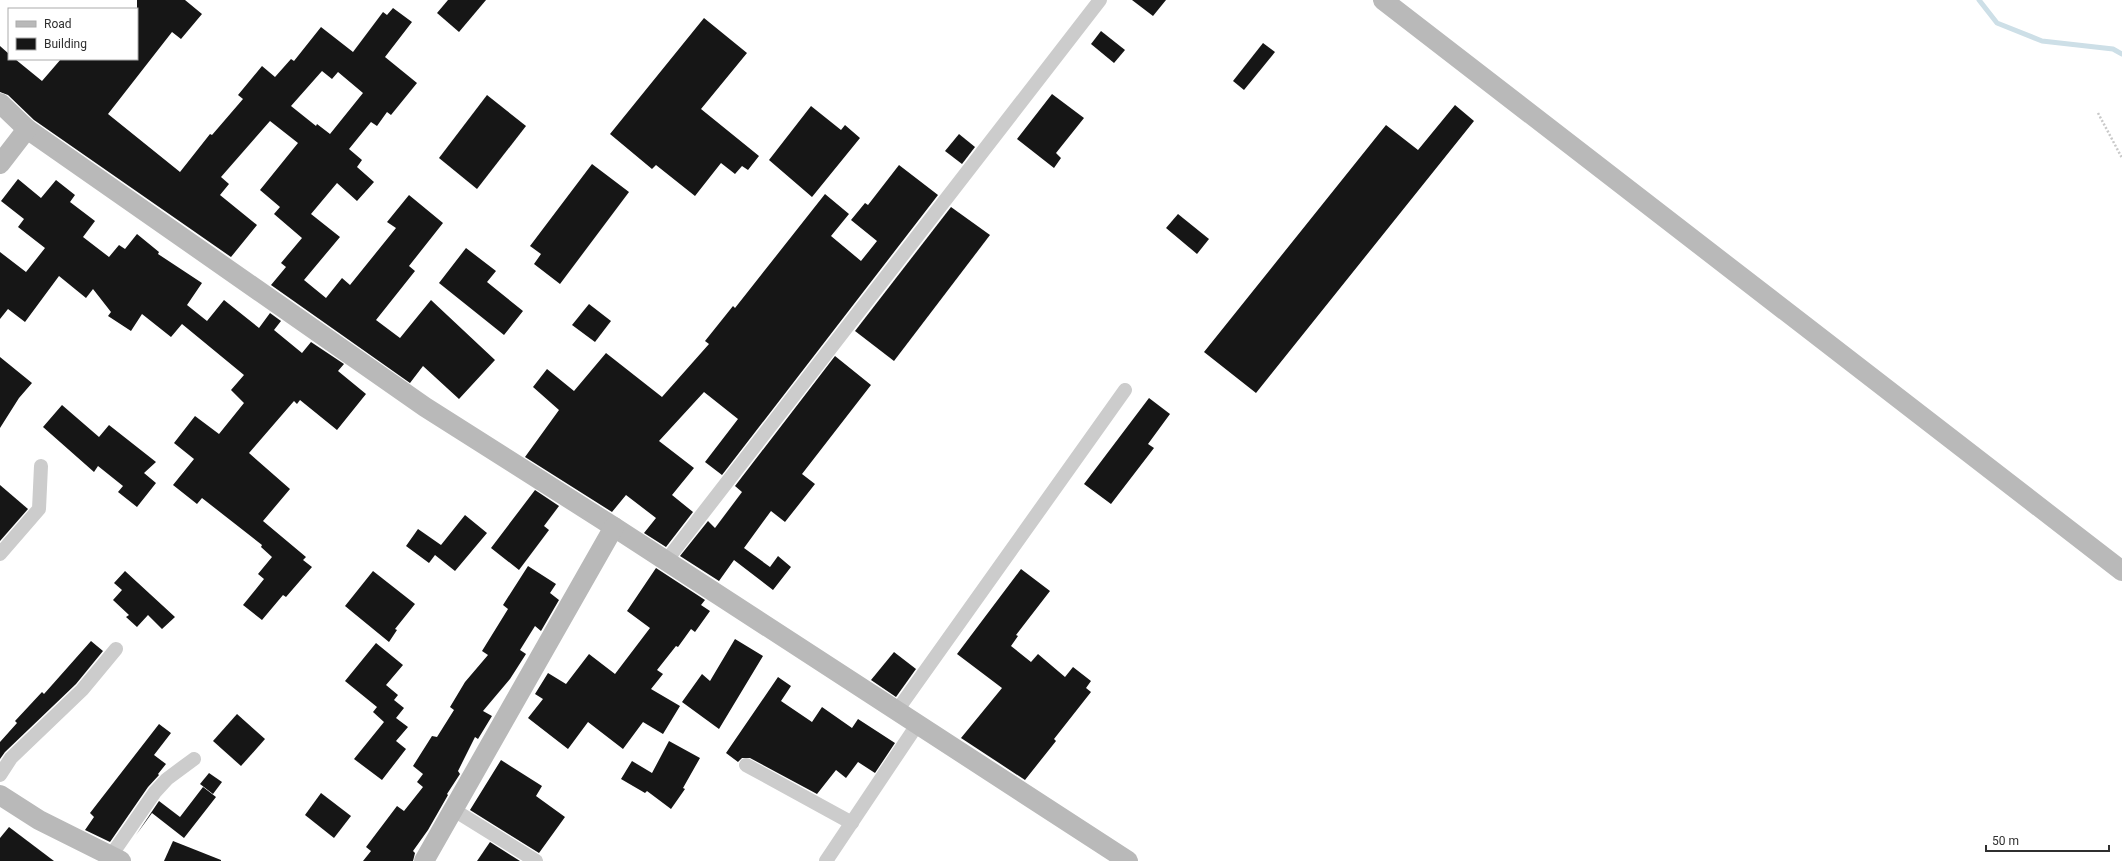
<svg xmlns="http://www.w3.org/2000/svg" width="2122" height="861" viewBox="0 0 2122 861" font-family="Roboto,sans-serif">
  <rect width="100%" height="100%" fill="#fff"/>
  <g fill="none" stroke-linecap="round" stroke-linejoin="round">
    <path stroke="#cddfe7" stroke-width="5" d="M1979,0L1997,23L2042,41L2113,49L2122,54"/>
  </g>
  <g fill="#161616" fill-rule="evenodd">
    <path d="M137,0H185L202,14L181,39L172,32L108,114L180,172L210,134L212,135L243,99L238,95L262,66L275,77L291,59L294,61L321,27L353,52L383,12L387,15L393,8L412,22L385,57L417,83L391,115L387,112L377,126L371,122L349,149L362,160L357,167L374,182L357,201L337,183L311,214L340,237L304,280L326,298L342,278L350,285L396,228L387,222L409,195L443,223L409,266L415,271L376,320L400,338L431,300L495,360L459,399L423,366L410,383L271,285L286,267L281,263L302,238L274,214L280,207L260,190L298,143L270,121L221,177L229,184L220,195L257,225L231,257L34,120L8,95L0,92V46L9,54V59H15L42,81L61,59H137ZM322,71L332,79L338,72L363,93L330,134L317,124L316,126L291,106Z"/>
    <path d="M448,0H486L459,32L437,13Z"/>
    <path d="M1132,0H1166L1153,16Z"/>
    <path d="M704,18L747,53L701,109L759,156L748,170L742,166L735,174L721,163L695,196L656,165L652,169L610,134Z"/>
    <path d="M1101,31L1125,50L1114,63L1091,44Z"/>
    <path d="M1263,43L1275,52L1244,90L1233,81Z"/>
    <path d="M1052,94L1084,118L1056,153L1061,158L1054,168L1017,139Z"/>
    <path d="M487,95L526,126L477,189L439,158Z"/>
    <path d="M1455,105L1474,121L1256,393L1204,352L1386,125L1418,150Z"/>
    <path d="M811,106L841,130L845,125L860,138L812,197L769,160Z"/>
    <path d="M959,134L975,147L962,164L945,151Z"/>
    <path d="M592,164L629,192L560,284L534,264L541,254L530,246Z"/>
    <path d="M899,165L938,195L722,475L705,462L738,419L704,392L659,441L694,468L672,495L693,512L666,547L644,533L656,518L626,495L612,512L525,457L559,410L533,387L547,369L574,391L606,353L662,397L709,344L705,341L733,306L735,308L825,194L849,214L831,236L861,261L877,241L851,220L865,203L868,205Z"/>
    <path d="M18,179L41,198L56,180L75,195L70,202L95,221L83,237L109,257L119,245L125,249L137,234L159,252L158,254L202,283L187,305L207,321L224,300L259,328L270,313L281,321L274,330L302,353L311,342L344,364L338,371L366,394L337,430L300,400L297,404L294,401L249,453L290,489L263,521L306,557L303,560L312,567L286,597L283,595L262,620L243,605L264,579L258,574L272,557L261,547L262,545L202,498L197,504L173,485L194,459L174,443L195,416L219,434L244,403L231,390L244,375L182,324L171,337L142,314L131,331L108,316L111,312L93,289L86,298L59,276L25,322L8,309L0,319V252L26,272L45,248L18,227L24,219L1,201Z"/>
    <path d="M951,207L990,235L894,361L855,331Z"/>
    <path d="M1178,214L1209,239L1197,254L1166,228Z"/>
    <path d="M466,248L496,271L487,282L523,311L504,335L439,283Z"/>
    <path d="M589,304L611,321L595,342L572,325Z"/>
    <path d="M835,356L871,385L802,474L815,484L785,522L771,511L744,548L770,567L778,556L791,567L773,590L734,560L719,581L680,556L708,521L715,528L742,492L735,486Z"/>
    <path d="M0,357L32,383L19,398L0,428Z"/>
    <path d="M1149,398L1170,414L1148,444L1154,448L1111,504L1084,484Z"/>
    <path d="M62,405L99,437L109,425L156,462L144,473L156,483L137,507L118,492L123,486L98,466L94,472L43,427Z"/>
    <path d="M0,485L28,509L0,541Z"/>
    <path d="M535,490L559,506L544,526L549,530L519,570L491,548Z"/>
    <path d="M465,515L487,533L455,571L435,555L429,563L406,546L418,529L441,545Z"/>
    <path d="M528,566L556,584L550,593L559,600L541,631L535,626L520,650L526,654L510,679L483,711L492,716L478,739L475,737L458,771L460,774L447,794L448,795L428,830L413,851L415,853L413,861H363L371,851L366,847L397,806L404,811L423,787L417,782L423,774L413,766L432,736L437,737L454,710L450,707L465,682L488,655L482,651L508,609L503,605Z"/>
    <path d="M656,568L705,600L701,605L710,611L695,632L691,629L678,647L676,646L657,670L663,674L651,689L680,706L663,734L643,722L623,749L588,722L568,749L528,718L543,699L535,694L548,673L566,684L589,654L615,674L650,628L627,611Z"/>
    <path d="M1021,569L1050,591L1016,635L1018,636L1011,646L1031,662L1038,654L1065,677L1073,667L1091,681L1086,688L1091,692L1054,739L1056,741L1025,780L961,738L1002,688L957,654Z"/>
    <path d="M125,571L175,617L162,629L148,615L137,627L126,617L129,615L113,600L122,590L114,583Z"/>
    <path d="M373,571L415,604L395,629L397,630L389,642L345,606Z"/>
    <path d="M735,639L763,656L719,729L682,702L702,674L710,681Z"/>
    <path d="M91,641L103,651L76,684L5,752L0,759V742L17,723L15,721L42,692L44,694Z"/>
    <path d="M376,643L403,665L386,685L398,695L394,700L404,708L396,718L408,727L396,741L406,749L382,780L354,759L384,722L373,712L377,707L345,681Z"/>
    <path d="M894,652L916,669L896,697L871,680Z"/>
    <path d="M778,677L791,686L781,701L812,722L822,707L852,728L858,719L895,743L875,773L858,762L846,778L836,770L817,794L750,758H742L738,762L726,753Z"/>
    <path d="M237,714L265,739L241,766L213,741Z"/>
    <path d="M159,724L171,733L154,755L166,764L158,774L159,775L148,787L110,842L85,830L94,817L90,813Z"/>
    <path d="M669,741L700,758L683,788L685,789L671,809L647,791L645,793L621,779L632,761L652,773Z"/>
    <path d="M501,760L542,786L536,796L565,817L539,853L470,810Z"/>
    <path d="M209,773L222,782L213,794L200,784Z"/>
    <path d="M203,787L216,797L184,838L152,813L136,835L159,801L180,817Z"/>
    <path d="M321,793L351,816L334,838L305,815Z"/>
    <path d="M9,827L54,861H0V838Z"/>
    <path d="M173,841L221,860V861H164Z"/>
    <path d="M490,842L520,861H477Z"/>
  </g>
  <g fill="none" stroke-linecap="round" stroke-linejoin="round">
    <path stroke="#c9c9c9" stroke-width="2.5" stroke-dasharray="2 2" stroke-linecap="butt" d="M2098,113L2122,158"/>
    <g stroke="#ccc" stroke-width="14">
      <path d="M0,554L39,509L41,466"/>
      <path d="M666,561L1100,0"/>
      <path d="M896,712L1125,390"/>
      <path d="M746,765L852,823"/>
      <path d="M0,775L11,758L82,690L116,649"/>
      <path d="M454,810L536,861"/>
      <path d="M110,857L155,792L167,779L194,759"/>
      <path d="M826,861L917,725"/>
    </g>
    <g stroke="#b9b9b9" stroke-width="20">
      <path d="M1383,0L2122,571"/>
      <path d="M0,103L27,129L425,407L614,527L1128,861"/>
      <path d="M0,164L27,129"/>
      <path d="M0,795L39,820L121,861"/>
      <path d="M424,861L614,527"/>
    </g>
  </g>
  <rect x="8" y="8" width="130" height="52" fill="#ffffff" stroke="#acacac"/>
  <rect x="16" y="21" width="20" height="6" fill="#b9b9b9" stroke="#acacac"/>
  <text x="44" y="28" font-size="12" fill="#2f2f2f">Road</text>
  <rect x="16" y="38" width="20" height="12" fill="#161616" stroke="#acacac"/>
  <text x="44" y="48" font-size="12" fill="#2f2f2f">Building</text>
  <path d="M1986 845v6h123v-6" fill="none" stroke="#2f2f2f" stroke-width="2"/>
  <text x="1992" y="845" font-size="12" fill="#2f2f2f" stroke="#ffffff" stroke-width="3" paint-order="stroke">50 m</text>
</svg>
